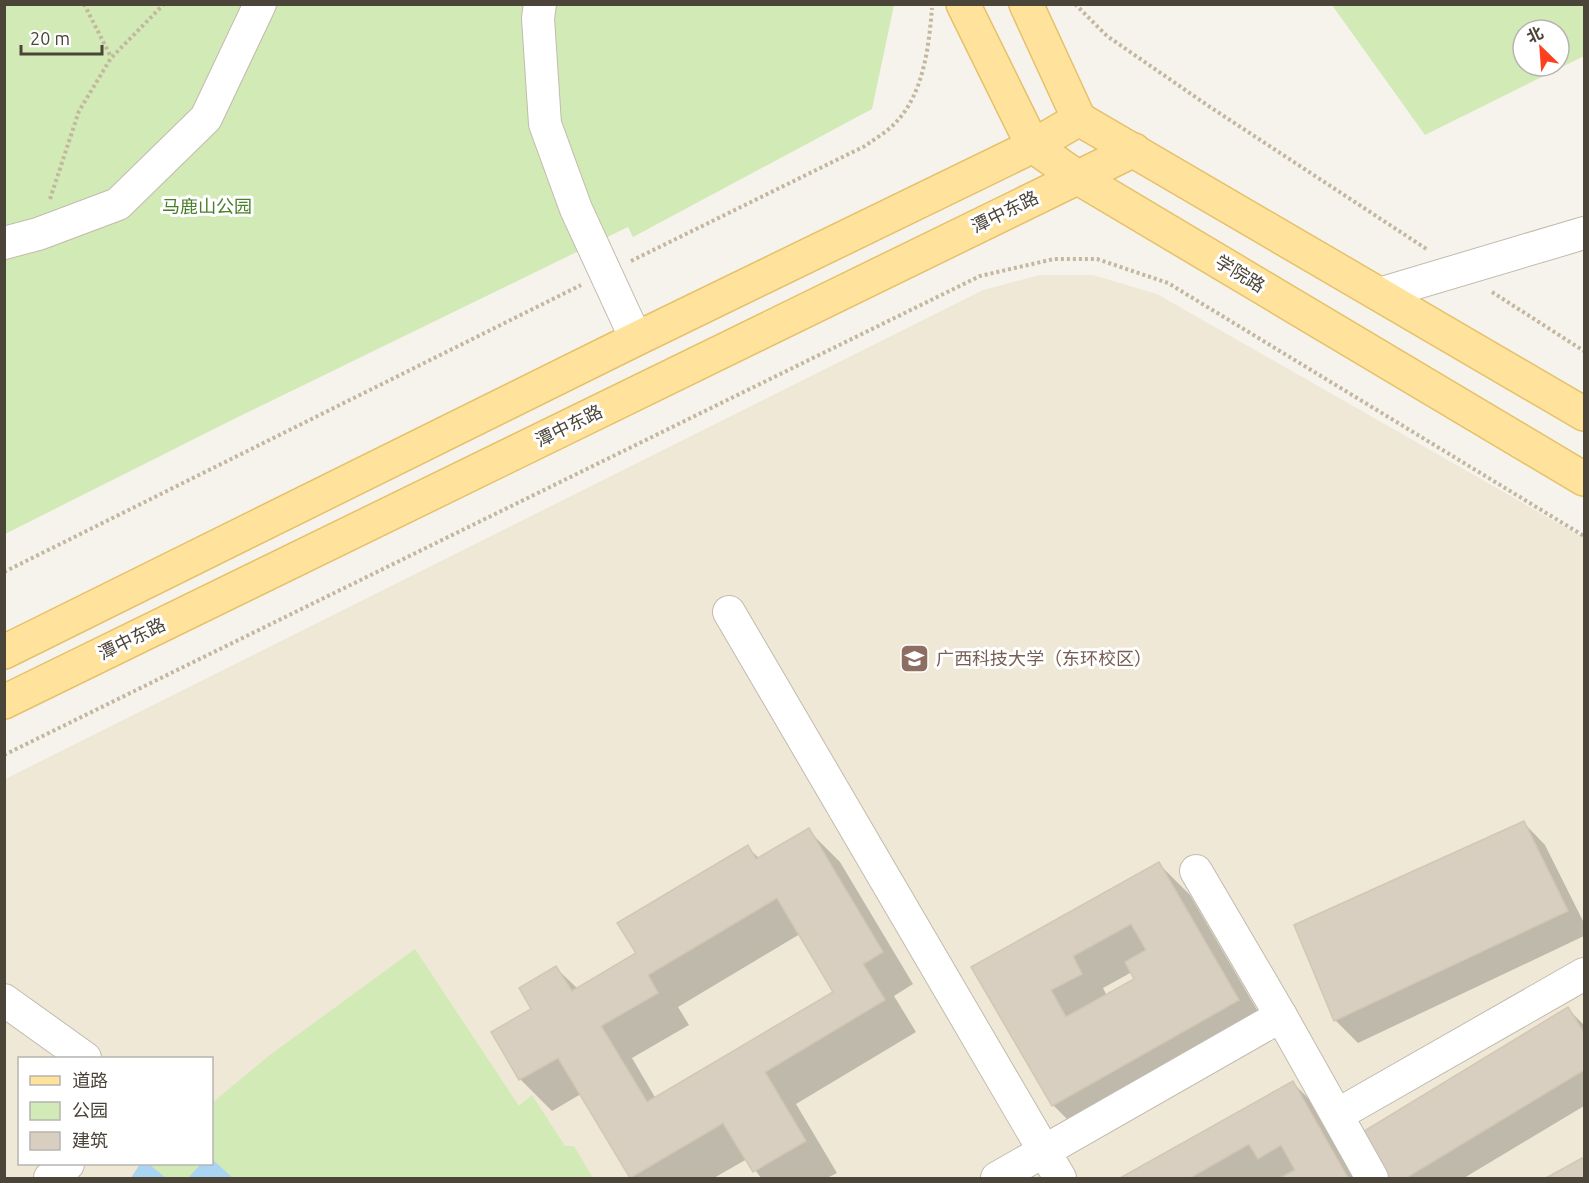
<svg xmlns="http://www.w3.org/2000/svg" width="1589" height="1183" viewBox="0 0 1589 1183" font-family="Ubuntu,'Noto Sans SC',sans-serif">
  <rect width="100%" height="100%" fill="#f6f3ec"/>
  <path fill="#efe8d6" fill-rule="evenodd" d="M1040,275H1093L1157,294L1584,538V1178H5V779L983,290ZM20,1058H212V1164H20Z"/>
  <g fill="#d2eab5" fill-rule="evenodd">
    <path d="M5,5H894L872,109L633,237L628,227L232,420L5,534Z"/>
    <path d="M1332,5H1584V56L1425,135ZM1523,30H1559V66H1523Z"/>
    <path d="M415,949L519,1106L532,1095L565,1146H574L593,1178H233L212,1159V1103L270,1055Z"/>
    <path d="M149,1164H201L188,1178H166Z"/>
  </g>
  <g fill="#a9d4f2">
    <path d="M212,1159L233,1178H188L201,1164H212Z"/>
    <path d="M140,1164H149L166,1178H131Z"/>
  </g>
  <g fill="#0003" fill-rule="evenodd">
    <path d="M1523,822L1545,845L1584,923V936L1358,1043L1336,1021L1295,926Z"/>
    <path d="M808,830L840,862L913,984L894,996L916,1032L796,1104L837,1173L827,1178H761L747,1159L714,1178H632L581,1094L552,1111L520,1079L493,1033L533,1009L556,968L578,989L638,953L747,847L760,859ZM800,934L835,992L656,1099L632,1058L689,1025L678,1007Z"/>
    <path d="M1159,864L1190,895L1270,1032L1085,1137L1053,1105L973,968ZM1132,972L1136,980L1107,996L1103,988Z"/>
    <path d="M1568,1009L1584,1025V1106L1464,1178H1391L1363,1133Z"/>
    <path d="M1293,1083L1324,1114L1360,1178H1279L1277,1177L1274,1178H1123Z"/>
    <path d="M1584,1159V1178H1549Z"/>
  </g>
  <g fill="#d8cfc1" stroke="#d3c7b4" stroke-width="1.5" fill-rule="evenodd">
    <path d="M1524,821L1568,911L1334,1021L1294,925Z"/>
    <path d="M809,828L883,952L863,964L885,1000L765,1072L806,1141L753,1172L723,1123L630,1178L558,1058L519,1080L491,1032L531,1009L519,988L556,966L572,991L636,953L617,923L748,845L756,859ZM777,898L833,992L647,1102L601,1026L658,993L648,975Z"/>
    <path d="M1159,862L1239,1000L1052,1106L971,967ZM1131,924L1146,950L1125,962L1134,979L1066,1017L1051,990L1082,974L1073,956Z"/>
    <path d="M1568,1007L1584,1033V1070L1406,1178H1389L1361,1133Z"/>
    <path d="M1293,1081L1348,1178H1280L1295,1170L1281,1145L1258,1159L1249,1144L1190,1178H1120Z"/>
    <path d="M1584,1157V1178H1546Z"/>
  </g>
  <g fill="none" stroke-linecap="round" stroke-linejoin="round">
    <defs>
      <g id="minor">
        <path d="M540,4L538,18L545,124L576,209L636,339"/>
        <path d="M4,243L38,234L118,204L206,118L260,4"/>
        <path d="M1379,294L1584,233"/>
        <path d="M729,612L1060,1178"/>
        <path d="M1196,871L1281,1016L1372,1178"/>
        <path d="M4,1000L85,1058"/>
        <path d="M1337,1115L1584,974"/>
        <path d="M50,1178L68,1164"/>
        <path d="M997,1178L1281,1016"/>
      </g>
      <g id="major">
        <path d="M963,4L1033,146L1077,177L1584,479"/>
        <path d="M1026,4L1079,119L1584,414"/>
        <path d="M4,652L636,339L1033,146L1079,119"/>
        <path d="M4,702L1134,150"/>
      </g>
    </defs>
    <use href="#minor" stroke="#c2bbae" stroke-width="34"/>
    <use href="#major" stroke="#e6c16a" stroke-width="36"/>
    <g stroke="#c4b79f" stroke-width="4" stroke-dasharray="3 3" stroke-linecap="butt">
      <path d="M84,4L111,57"/>
      <path d="M1075,4L1107,36L1210,107L1428,250"/>
      <path d="M50,199L79,111L111,58L164,4"/>
      <path d="M631,261L865,146C876,138 890,130 898,120C924,91 929,45 932,8"/>
      <path d="M1492,292L1584,351"/>
      <path d="M4,572L581,285"/>
      <path d="M4,755L980,276L1054,259H1097L1168,283L1584,536"/>
    </g>
    <use href="#minor" stroke="#fff" stroke-width="32"/>
    <use href="#major" stroke="#ffe39c" stroke-width="33"/>
  </g>
  <defs>
    <symbol id="university-square" viewBox="-11 -11 22 22"><rect x="-9" y="-9" width="18" height="18" rx="4" fill="#8d6e63" stroke="#fff"/><path d="M0-5L7-2L0 1L-7-2ZM-4 1L0 2.5L4 1V4Q0 6-4 4Z" fill="#fff"/></symbol>
  </defs>
  <g fill-rule="evenodd">
    <use href="#university-square" x="898" y="642" width="33" height="33"/>
  </g>
  <g text-anchor="middle" stroke-width="6" stroke-linejoin="round" paint-order="stroke">
    <g font-size="18" fill="#4a7f2a" stroke="#fff">
      <text x="207" y="213">马鹿山公园</text>
    </g>
    <g font-size="18" fill="#4b4439" stroke="#fff">
      <text transform="translate(1005 212) rotate(-26)" y="6">潭中东路</text>
      <text transform="translate(1240 274) rotate(31)" y="6">学院路</text>
      <text transform="translate(569 426) rotate(-26)" y="6">潭中东路</text>
      <text transform="translate(132 639) rotate(-26)" y="6">潭中东路</text>
    </g>
    <g font-size="18" fill="#785e54" stroke="#fff" text-anchor="start">
      <text x="936" y="665">广西科技大学（东环校区）</text>
    </g>
  </g>
  <rect width="1589" height="1183" fill="none" stroke="#4b4439" stroke-width="12"/>
  <rect x="18" y="1057" width="195" height="108" fill="#ffffff" stroke="#b7b4b0" stroke-width="1.5"/>
  <rect x="30" y="1076" width="30" height="9" fill="#ffe39c" stroke="#b7b4b0" stroke-width="1.5"/>
  <text x="72" y="1087" font-size="18" fill="#4b4439">道路</text>
  <rect x="30" y="1102" width="30" height="18" fill="#d2eab5" stroke="#b7b4b0" stroke-width="1.5"/>
  <text x="72" y="1117" font-size="18" fill="#4b4439">公园</text>
  <rect x="30" y="1132" width="30" height="18" fill="#d8cfc1" stroke="#b7b4b0" stroke-width="1.5"/>
  <text x="72" y="1147" font-size="18" fill="#4b4439">建筑</text>
  <g transform="translate(1541 48) rotate(335)"><circle r="28" fill="#ffffff" stroke="#b7b4b0" stroke-width="1.5"/>
  <path d="M0-4.5L10 22L0 15L-10 22Z" fill="#fc3f1d"/>
  <text y="-9" font-size="16" font-weight="bold" text-anchor="middle" fill="#4b4439">北</text>
  </g>
  <path d="M21 45v9h81v-9" fill="none" stroke="#4b4439" stroke-width="3"/>
  <text x="30" y="45" font-size="18" fill="#4b4439" stroke="#ffffff" stroke-width="4.5" paint-order="stroke">20 m</text>
</svg>
